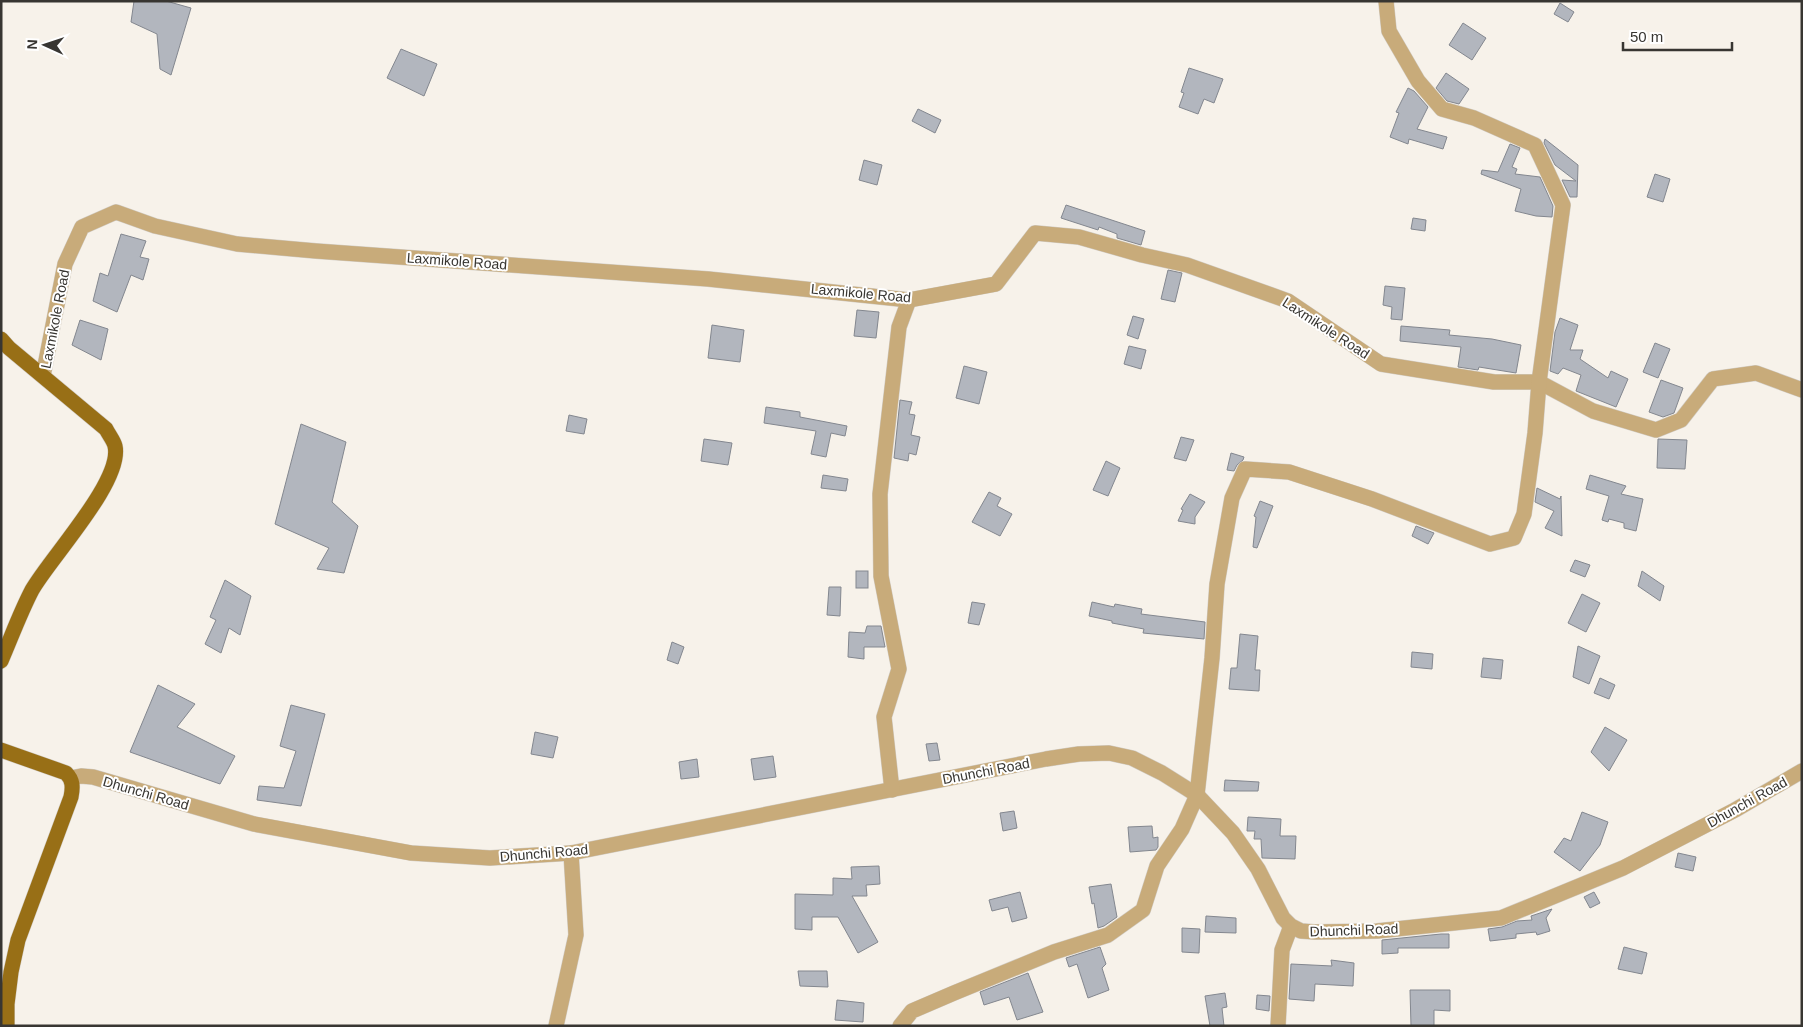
<svg xmlns="http://www.w3.org/2000/svg" width="1803" height="1027" viewBox="0 0 1803 1027" font-family="Helvetica,sans-serif">
  <rect width="100%" height="100%" fill="#f7f2ea"/>
  <g fill="#b2b6be" stroke="#83878f">
    <path d="M134,1H166L191,8L171,75L160,69L157,34L131,22Z"/>
    <path d="M1560,3L1574,12L1568,22L1554,14Z"/>
    <path d="M1463,23L1486,38L1472,60L1449,45Z"/>
    <path d="M401,49L437,64L424,96L387,78Z"/>
    <path d="M1189,68L1223,79L1214,103L1204,99L1198,114L1179,107L1184,93L1181,92Z"/>
    <path d="M1446,73L1469,89L1459,104L1447,101L1436,88Z"/>
    <path d="M1408,88L1414,91L1428,107L1417,129L1447,137L1443,149L1409,139L1408,144L1390,137L1399,113L1396,112Z"/>
    <path d="M918,109L941,120L935,133L912,121Z"/>
    <path d="M1545,139L1578,165L1577,197H1570L1562,180L1576,181L1555,165L1544,143Z"/>
    <path d="M1510,144L1520,148L1512,167L1517,169L1515,174L1540,177L1553,206L1552,217L1536,216L1515,211L1521,189L1481,174L1482,170L1498,172Z"/>
    <path d="M864,160L882,165L877,185L859,180Z"/>
    <path d="M1655,174L1670,179L1663,202L1647,197Z"/>
    <path d="M1066,205L1145,231L1141,245L1117,238V234L1099,227L1098,230L1061,218Z"/>
    <path d="M1413,218L1426,220L1425,231L1411,229Z"/>
    <path d="M121,234L146,241L140,257L149,259L143,280L131,275L117,312L93,301L100,273L108,276Z"/>
    <path d="M1168,270L1182,273L1175,302L1161,299Z"/>
    <path d="M1385,286L1405,288L1402,320L1391,319L1392,307L1383,305Z"/>
    <path d="M857,310L879,312L876,338L854,336Z"/>
    <path d="M1133,316L1144,319L1138,339L1127,335Z"/>
    <path d="M1560,318L1578,325L1570,350H1583L1580,359L1608,378L1611,371L1628,379L1616,407L1576,391L1581,375L1563,368L1558,374L1550,371L1555,332Z"/>
    <path d="M80,320L108,329L101,360L72,345Z"/>
    <path d="M712,325L744,330L740,362L708,358Z"/>
    <path d="M1401,326L1450,330L1449,335L1492,339L1521,345L1516,373L1479,367L1478,370L1458,367L1461,347L1400,341Z"/>
    <path d="M1655,343L1670,349L1658,378L1643,372Z"/>
    <path d="M1129,346L1146,350L1141,369L1124,364Z"/>
    <path d="M964,366L987,372L979,404L956,398Z"/>
    <path d="M1661,380L1683,388L1674,413L1663,417L1649,412Z"/>
    <path d="M900,400L912,402L909,414L915,415L911,435L920,437L916,455L909,453L908,461L894,458Z"/>
    <path d="M766,407L800,412V417L847,426L845,436L831,433L826,457L811,454L816,431L764,423Z"/>
    <path d="M569,415L587,419L584,434L566,431Z"/>
    <path d="M301,424L346,442L332,502L358,526L344,573L317,569L329,548L275,524Z"/>
    <path d="M1181,437L1194,440L1186,461L1174,458Z"/>
    <path d="M704,439L732,443L728,465L701,461Z"/>
    <path d="M1658,439L1687,440L1685,469L1657,468Z"/>
    <path d="M1231,453L1244,457L1243,460L1237,465L1234,471L1227,470Z"/>
    <path d="M1106,461L1120,468L1108,496L1093,490Z"/>
    <path d="M823,475L848,479L846,491L821,488Z"/>
    <path d="M1590,475L1626,486L1621,494L1643,499L1636,531L1624,528V523L1609,519L1608,522L1602,520L1609,496L1586,489Z"/>
    <path d="M1537,488L1560,499L1561,496L1562,536L1545,528L1554,511L1535,502Z"/>
    <path d="M989,492L1001,498L997,506L1012,514L1000,536L972,522Z"/>
    <path d="M1190,494L1205,502L1195,517V524L1178,521L1183,510L1181,509Z"/>
    <path d="M1260,501L1273,506L1257,548L1253,547L1256,517L1254,516Z"/>
    <path d="M1416,526L1434,533L1428,544L1412,536Z"/>
    <path d="M1575,560L1590,565L1585,577L1570,571Z"/>
    <rect x="856" y="571" width="12" height="17"/>
    <path d="M1642,571L1664,586L1660,601L1638,586Z"/>
    <path d="M225,580L251,596L240,635L229,628L221,653L205,644L216,620L210,617Z"/>
    <path d="M829,587H841L840,616L827,615Z"/>
    <path d="M1582,594L1600,603L1586,632L1568,623Z"/>
    <path d="M972,602L985,604L979,625L968,623Z"/>
    <path d="M1092,602L1114,607L1115,604L1142,609L1141,614L1205,622L1204,639L1143,633L1144,629L1112,623V621L1089,616Z"/>
    <path d="M867,626H881L885,647H864V659L848,657L849,632L865,633Z"/>
    <path d="M1240,634L1258,636L1255,670H1260L1259,691L1229,689L1231,668H1237Z"/>
    <path d="M672,642L684,647L678,664L667,660Z"/>
    <path d="M1578,646L1600,656L1589,684L1573,677Z"/>
    <path d="M1412,652L1433,654L1432,669L1411,667Z"/>
    <path d="M1483,658L1503,660L1501,679L1481,677Z"/>
    <path d="M1600,678L1615,685L1609,699L1594,693Z"/>
    <path d="M158,685L195,704L177,727L235,756L220,784L130,752Z"/>
    <path d="M291,705L325,714L301,806L257,800L259,786L284,788L296,751L280,746Z"/>
    <path d="M1605,727L1627,740L1609,771L1591,752Z"/>
    <path d="M535,732L558,737L553,758L531,754Z"/>
    <path d="M937,743L940,760L929,761L926,744Z"/>
    <path d="M773,756L776,777L754,780L751,759Z"/>
    <path d="M697,759L699,777L681,779L679,762Z"/>
    <path d="M1225,780L1259,782L1258,791H1224Z"/>
    <path d="M1014,811L1017,828L1003,831L1000,813Z"/>
    <path d="M1582,812L1608,822L1600,845L1580,871L1554,852L1564,838L1571,841Z"/>
    <path d="M1248,817L1281,819L1280,836H1296L1295,859L1262,858L1261,839H1254L1255,831H1247Z"/>
    <path d="M1152,826L1153,838L1158,837V847L1156,850L1130,852L1128,827Z"/>
    <path d="M1678,853L1696,857L1693,871L1675,867Z"/>
    <path d="M879,866L880,884L866,885L867,896H852L878,942L858,953L838,917H812V930L795,929V894L833,895V878L852,879L851,867Z"/>
    <path d="M1111,884L1117,917L1104,926L1098,928L1094,903L1092,904L1089,887Z"/>
    <path d="M1020,892L1027,918L1012,922L1008,907L992,911L989,900Z"/>
    <path d="M1594,892L1600,903L1590,908L1584,897Z"/>
    <path d="M1552,909L1546,918L1550,931L1537,935L1536,932L1516,934V938L1490,941L1488,929L1502,927L1517,921L1532,920L1531,916Z"/>
    <path d="M1206,916L1236,918V933L1205,932Z"/>
    <path d="M1182,928L1200,929L1199,953L1182,952Z"/>
    <path d="M1441,934H1449V948H1398V953L1382,954V940Z"/>
    <path d="M1100,947L1106,964L1102,968L1109,990L1088,998L1077,964L1069,967L1066,958Z"/>
    <path d="M1624,947L1647,953L1642,974L1618,969Z"/>
    <path d="M1331,960L1354,963L1353,986L1315,984L1314,1001L1289,999L1291,964L1332,966Z"/>
    <path d="M798,971H827L828,987L800,986Z"/>
    <path d="M1028,973L1043,1012L1017,1020L1009,997L984,1005L980,992Z"/>
    <path d="M1410,990H1450V1011L1434,1010V1026H1411Z"/>
    <path d="M1225,993L1227,1007L1222,1008L1224,1026H1210L1205,996Z"/>
    <path d="M1257,995L1270,996L1269,1011L1256,1009Z"/>
    <path d="M837,1000L864,1003L863,1022L835,1020Z"/>
  </g>
  <g fill="none" stroke-linecap="round" stroke-linejoin="round">
    <defs>
      <g id="minor">
        <path d="M43,376L65,264L82,227L116,212L155,226L237,244L316,251L708,279L909,300L996,284L1035,233L1079,237L1142,255L1187,265L1288,301L1381,364L1494,382H1539L1593,411L1656,430L1681,420L1713,379L1756,373L1802,390"/>
        <path d="M71,778L81,776L93,777L254,824L411,853L490,858L571,853L1046,759L1079,754L1109,753L1132,758L1162,773L1197,795L1233,833L1258,869L1283,918L1291,926L1301,931L1315,932L1377,931L1501,918L1623,868L1735,810L1802,771"/>
        <path d="M892,790L884,717L899,669L881,576L880,494L899,327L909,300"/>
        <path d="M556,1026L576,935L571,853"/>
        <path d="M900,1026L912,1011L954,993L1054,952L1108,935L1143,910L1157,866L1182,829L1197,795L1212,658L1217,584L1232,498L1245,469L1289,472L1372,499L1490,544L1514,538L1524,514L1535,433L1539,382L1563,205L1535,145L1474,118L1442,109L1418,81L1389,31L1386,1"/>
        <path d="M1278,1026L1282,950L1291,926"/>
      </g>
      <g id="major">
        <path d="M1,339L9,348L106,429C109,435 114,441 115,446C123,481 50,558 32,590C20,613 11,638 1,661"/>
        <path d="M1,750L66,773C73,780 73,787 71,797L18,940L11,972L7,1004V1026"/>
      </g>
    </defs>
    <use href="#minor" stroke="#d1ccc5" stroke-width="16"/>
    <use href="#major" stroke="#d1ccc5" stroke-width="16"/>
    <use href="#minor" stroke="#c8ab7a" stroke-width="15"/>
    <use href="#major" stroke="#986f16" stroke-width="15"/>
  </g>
  <g text-anchor="middle" stroke-width="4" stroke-linejoin="round" paint-order="stroke">
    <g font-size="14" fill="#383632" stroke="#fff">
      <text transform="translate(457 261) rotate(4)" y="5">Laxmikole Road</text>
      <text transform="translate(861 293) rotate(5)" y="5">Laxmikole Road</text>
      <text transform="translate(55 319) rotate(-79)" y="5">Laxmikole Road</text>
      <text transform="translate(1326 328) rotate(33)" y="5">Laxmikole Road</text>
      <text transform="translate(986 771) rotate(-11)" y="5">Dhunchi Road</text>
      <text transform="translate(146 793) rotate(16)" y="5">Dhunchi Road</text>
      <text transform="translate(1747 802) rotate(-29)" y="5">Dhunchi Road</text>
      <text transform="translate(544 853) rotate(-5)" y="5">Dhunchi Road</text>
      <text transform="translate(1354 930) rotate(-2)" y="5">Dhunchi Road</text>
    </g>
  </g>
  <rect width="1803" height="1027" fill="none" stroke="#383632" stroke-width="5"/>
  <g transform="translate(45 45) rotate(273)" stroke="#ffffff" stroke-width="4" paint-order="stroke">
  <path d="M0-4L9 19L0 12L-9 19Z" fill="#383632"/>
  <text y="-8" font-size="14" font-weight="bold" text-anchor="middle" fill="#383632">N</text>
  </g>
  <path d="M1623 42v8h109v-8" fill="none" stroke="#383632" stroke-width="2.5"/>
  <text x="1630" y="42" font-size="15" fill="#383632" stroke="#ffffff" stroke-width="4" paint-order="stroke">50 m</text>
</svg>
